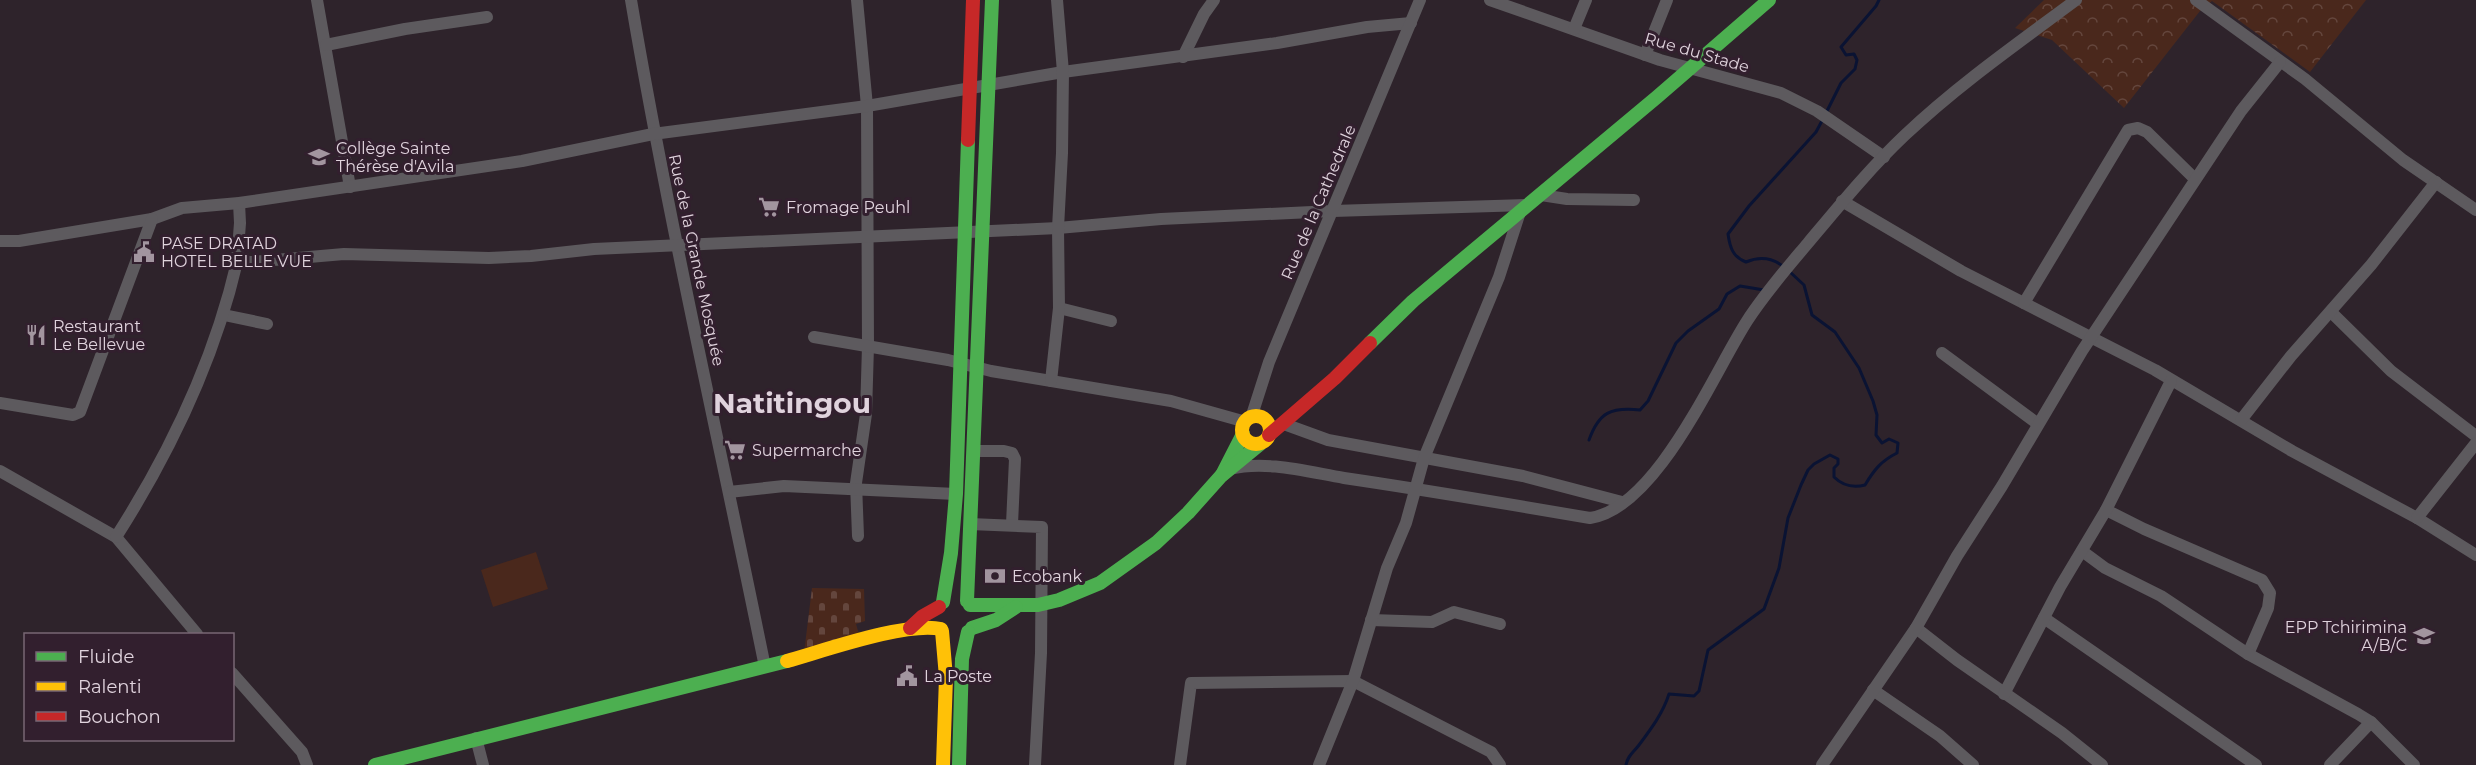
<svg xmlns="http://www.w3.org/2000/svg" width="2476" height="765" viewBox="0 0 2476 765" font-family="Montserrat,sans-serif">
  <defs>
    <pattern id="forest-crowns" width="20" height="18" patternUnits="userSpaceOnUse" patternTransform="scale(1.5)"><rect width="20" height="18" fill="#4a281c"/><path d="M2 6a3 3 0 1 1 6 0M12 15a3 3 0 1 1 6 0" fill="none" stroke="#64463d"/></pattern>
    <pattern id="cemetery-stones" width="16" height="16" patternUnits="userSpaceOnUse" patternTransform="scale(1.5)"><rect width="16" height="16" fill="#4a281c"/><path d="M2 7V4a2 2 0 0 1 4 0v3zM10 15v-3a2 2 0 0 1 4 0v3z" fill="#64463d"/></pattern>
  </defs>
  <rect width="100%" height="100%" fill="#2e232b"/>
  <path fill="#4a281c" d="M536,552L548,589L493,607L481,570Z"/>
  <path fill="url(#forest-crowns)" d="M2044,0H2366L2310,72L2212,1L2200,11L2124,108L2052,40L2015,28Z"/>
  <path fill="url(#cemetery-stones)" d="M812,588L864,589L865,621L856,624L860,638L804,653Z"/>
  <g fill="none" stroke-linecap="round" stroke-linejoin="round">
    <g stroke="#0a1333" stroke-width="3">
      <path d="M1826,113L1841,83L1855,69L1857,60L1854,54L1846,55L1841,47L1876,6L1879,0"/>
      <path d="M1784,267C1773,258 1760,256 1746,262C1733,257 1730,248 1728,234L1749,206L1816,132L1823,119"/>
      <path d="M1589,440C1599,412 1611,407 1640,410L1648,401L1676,343L1688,331L1719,309L1727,294L1740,286L1764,290"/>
      <path d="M1626,765C1628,755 1633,753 1639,745C1651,729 1663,713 1669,694L1694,696L1699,691L1708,650L1764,609L1779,568L1788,518L1801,485L1808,470L1814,464L1830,455L1838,459V464L1834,468V477C1843,486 1853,488 1865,485C1874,470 1881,461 1897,453L1898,443L1889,439L1882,443L1876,435L1877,415L1873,401L1859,368L1835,332L1812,315L1804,285L1790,272"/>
    </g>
    <g stroke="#5d5a5e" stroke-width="12">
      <path d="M317,0L350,187"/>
      <path d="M631,0C669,224 720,445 765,667"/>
      <path d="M857,0L867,106L868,346L866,414L856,483L858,536"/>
      <path d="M1490,0L1660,60L1781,93L1817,111L1884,157"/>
      <path d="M2196,0L2305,79L2403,160L2476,210"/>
      <path d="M1574,29L1586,0"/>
      <path d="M326,45L405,29L487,17"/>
      <path d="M1645,55L1667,0"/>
      <path d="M1183,57L1204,14L1214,0"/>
      <path d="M1541,195L1567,199L1634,200"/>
      <path d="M1842,201L1961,271L2155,370L2292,451L2417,518L2476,555"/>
      <path d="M239,203L240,223L237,262H252L344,254L489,258L531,256L594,249L1058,228L1161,219L1333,211L1527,205"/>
      <path d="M0,241H19L152,219L182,208L239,203L522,161L653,134L867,106L1063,72L1277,43L1367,27L1411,23"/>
      <path d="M2024,303L2128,130L2138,128L2147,132L2195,179"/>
      <path d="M1059,308L1111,321"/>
      <path d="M2331,312L2391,371L2476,436"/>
      <path d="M224,315L267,324"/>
      <path d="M814,337L948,360L991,371L1171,401L1246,422"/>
      <path d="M1942,353L2038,424"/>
      <path d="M1051,381L1059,308L1058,228L1062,153L1063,72L1057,0"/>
      <path d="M0,403L73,415L80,412L152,219"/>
      <path d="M1251,418L1269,362L1420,0"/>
      <path d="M2241,420L2291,356L2371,265L2436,182"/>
      <path d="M1284,424L1328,440L1523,476L1622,502"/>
      <path d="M973,451H1004L1012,453L1015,459L1012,524"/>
      <path d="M1230,469C1266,460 1308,472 1344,478C1426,490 1508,504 1590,518C1657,508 1713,374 1747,321C1765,293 1787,268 1808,243C1839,206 1870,168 1905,135C1958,85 2018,43 2076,0"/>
      <path d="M0,471L116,537L197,634"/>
      <path d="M729,492L784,486L956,494"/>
      <path d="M2106,510L2144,529L2262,580L2270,593L2268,608L2248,654"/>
      <path d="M2417,518L2476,443"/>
      <path d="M970,524L1042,527L1041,653L1035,765"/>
      <path d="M116,537C171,451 214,361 237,262"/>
      <path d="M2082,551L2105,568L2161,596L2248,654L2358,714L2371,722L2414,765"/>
      <path d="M2044,618L2256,765"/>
      <path d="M1371,620L1432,622L1454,612L1500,624"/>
      <path d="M1916,628L1957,660L2062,733L2102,765"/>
      <path d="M232,673L302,752L307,765"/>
      <path d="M1873,690L1940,736L1973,765"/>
      <path d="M2004,694L2060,587L2106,510L2171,381"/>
      <path d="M476,738L483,765"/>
      <path d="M1180,765L1191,683L1353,681L1491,752L1500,765"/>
      <path d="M1319,765L1353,681L1387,568L1406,523L1424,458L1499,277L1520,212"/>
      <path d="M1822,765L1916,628L1957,556L2002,486L2082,351L2241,111L2280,62"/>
      <path d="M2330,765L2371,722"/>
    </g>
    <g stroke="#4caf50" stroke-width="14">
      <path d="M1370,343L1413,301L1657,97L1769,0"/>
      <path d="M1222,475L1243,434"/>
      <path d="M967,601L992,0"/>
      <path d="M943,602L951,553L956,494L968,140"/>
      <path d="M970,605H1038L1059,600L1100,583L1156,543L1188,513L1221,476L1260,444"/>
      <path d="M972,628L996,620L1016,607"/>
      <path d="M375,765L787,661"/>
      <path d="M959,765L962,659L968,632"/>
    </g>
    <g stroke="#ffc107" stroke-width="14">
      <circle cx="1256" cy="430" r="14"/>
      <path d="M942,631L946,677L943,765"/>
      <path d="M787,661C823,651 908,621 941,629"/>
    </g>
    <g stroke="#c62828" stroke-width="14">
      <path d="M968,140L973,0"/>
      <path d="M1269,435L1335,378L1370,343"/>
      <path d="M910,628L923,616L939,607"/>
    </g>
  </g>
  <defs>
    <symbol id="school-bare" viewBox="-9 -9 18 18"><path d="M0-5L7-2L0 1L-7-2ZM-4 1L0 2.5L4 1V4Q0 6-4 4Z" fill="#a2959f" stroke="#321f2e" stroke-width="2.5" paint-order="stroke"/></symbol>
    <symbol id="supermarket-bare" viewBox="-9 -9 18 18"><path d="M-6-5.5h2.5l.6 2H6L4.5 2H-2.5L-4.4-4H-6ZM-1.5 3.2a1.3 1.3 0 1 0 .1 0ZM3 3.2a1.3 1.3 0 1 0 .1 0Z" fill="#a2959f" stroke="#321f2e" stroke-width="2.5" paint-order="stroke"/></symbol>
    <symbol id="civic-bare" viewBox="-9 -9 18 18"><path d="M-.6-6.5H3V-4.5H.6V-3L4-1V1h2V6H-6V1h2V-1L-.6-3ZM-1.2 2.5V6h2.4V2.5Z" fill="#a2959f" stroke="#321f2e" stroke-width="2.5" paint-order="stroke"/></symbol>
    <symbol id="restaurant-bare" viewBox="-9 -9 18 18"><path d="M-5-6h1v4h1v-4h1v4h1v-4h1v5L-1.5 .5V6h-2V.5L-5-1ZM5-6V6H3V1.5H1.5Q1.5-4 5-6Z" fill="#a2959f" stroke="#321f2e" stroke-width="2.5" paint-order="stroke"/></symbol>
    <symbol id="bank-bare" viewBox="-9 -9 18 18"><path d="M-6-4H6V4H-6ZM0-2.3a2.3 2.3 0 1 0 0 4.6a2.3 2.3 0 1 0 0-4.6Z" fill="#a2959f" stroke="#321f2e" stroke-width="2.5" paint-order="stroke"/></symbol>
  </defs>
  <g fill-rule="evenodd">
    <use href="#school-bare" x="304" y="142" width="30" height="30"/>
    <use href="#supermarket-bare" x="754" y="192" width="30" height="30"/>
    <use href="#civic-bare" x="129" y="237" width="30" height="30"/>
    <use href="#restaurant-bare" x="21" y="320" width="30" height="30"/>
    <use href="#supermarket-bare" x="720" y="435" width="30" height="30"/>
    <use href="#bank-bare" x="980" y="561" width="30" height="30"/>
    <use href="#school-bare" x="2409" y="621" width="30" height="30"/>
    <use href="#civic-bare" x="892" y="661" width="30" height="30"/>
  </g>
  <g text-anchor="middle" stroke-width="6" stroke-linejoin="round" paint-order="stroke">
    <g font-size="16" fill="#e0d3dd" stroke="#321f2e">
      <text transform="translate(1697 52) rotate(16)" y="6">Rue du Stade</text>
      <text transform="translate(1318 202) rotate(-67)" y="6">Rue de la Cathedrale</text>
      <text transform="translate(697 260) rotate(78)" y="6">Rue de la Grande Mosquée</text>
    </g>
    <g font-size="16" fill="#e0d3dd" stroke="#321f2e" text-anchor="start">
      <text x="336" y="154">Collège Sainte<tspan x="336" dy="18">Thérèse d'Avila</tspan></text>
      <text x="786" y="213">Fromage Peuhl</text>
      <text x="161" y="249">PASE DRATAD<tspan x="161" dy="18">HOTEL BELLE VUE</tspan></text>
      <text x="53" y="332">Restaurant<tspan x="53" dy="18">Le Bellevue</tspan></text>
      <text x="752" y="456">Supermarche</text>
      <text x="1012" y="582">Ecobank</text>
      <text x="2407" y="633" text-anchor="end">EPP Tchirimina<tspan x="2407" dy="18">A/B/C</tspan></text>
      <text x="924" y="682">La Poste</text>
    </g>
    <g font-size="28" font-weight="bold" fill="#e0d3dd" stroke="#321f2e">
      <text x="792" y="413">Natitingou</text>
    </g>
  </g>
  <rect x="24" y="633" width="210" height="108" fill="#321f2e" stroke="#786774" stroke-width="1.5"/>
  <rect x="36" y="652" width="30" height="9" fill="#4caf50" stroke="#786774" stroke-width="1.5"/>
  <text x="78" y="663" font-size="18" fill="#e0d3dd">Fluide</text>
  <rect x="36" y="682" width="30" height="9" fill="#ffc107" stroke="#786774" stroke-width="1.5"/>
  <text x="78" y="693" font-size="18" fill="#e0d3dd">Ralenti</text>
  <rect x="36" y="712" width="30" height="9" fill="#c62828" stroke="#786774" stroke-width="1.5"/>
  <text x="78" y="723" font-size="18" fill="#e0d3dd">Bouchon</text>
</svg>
